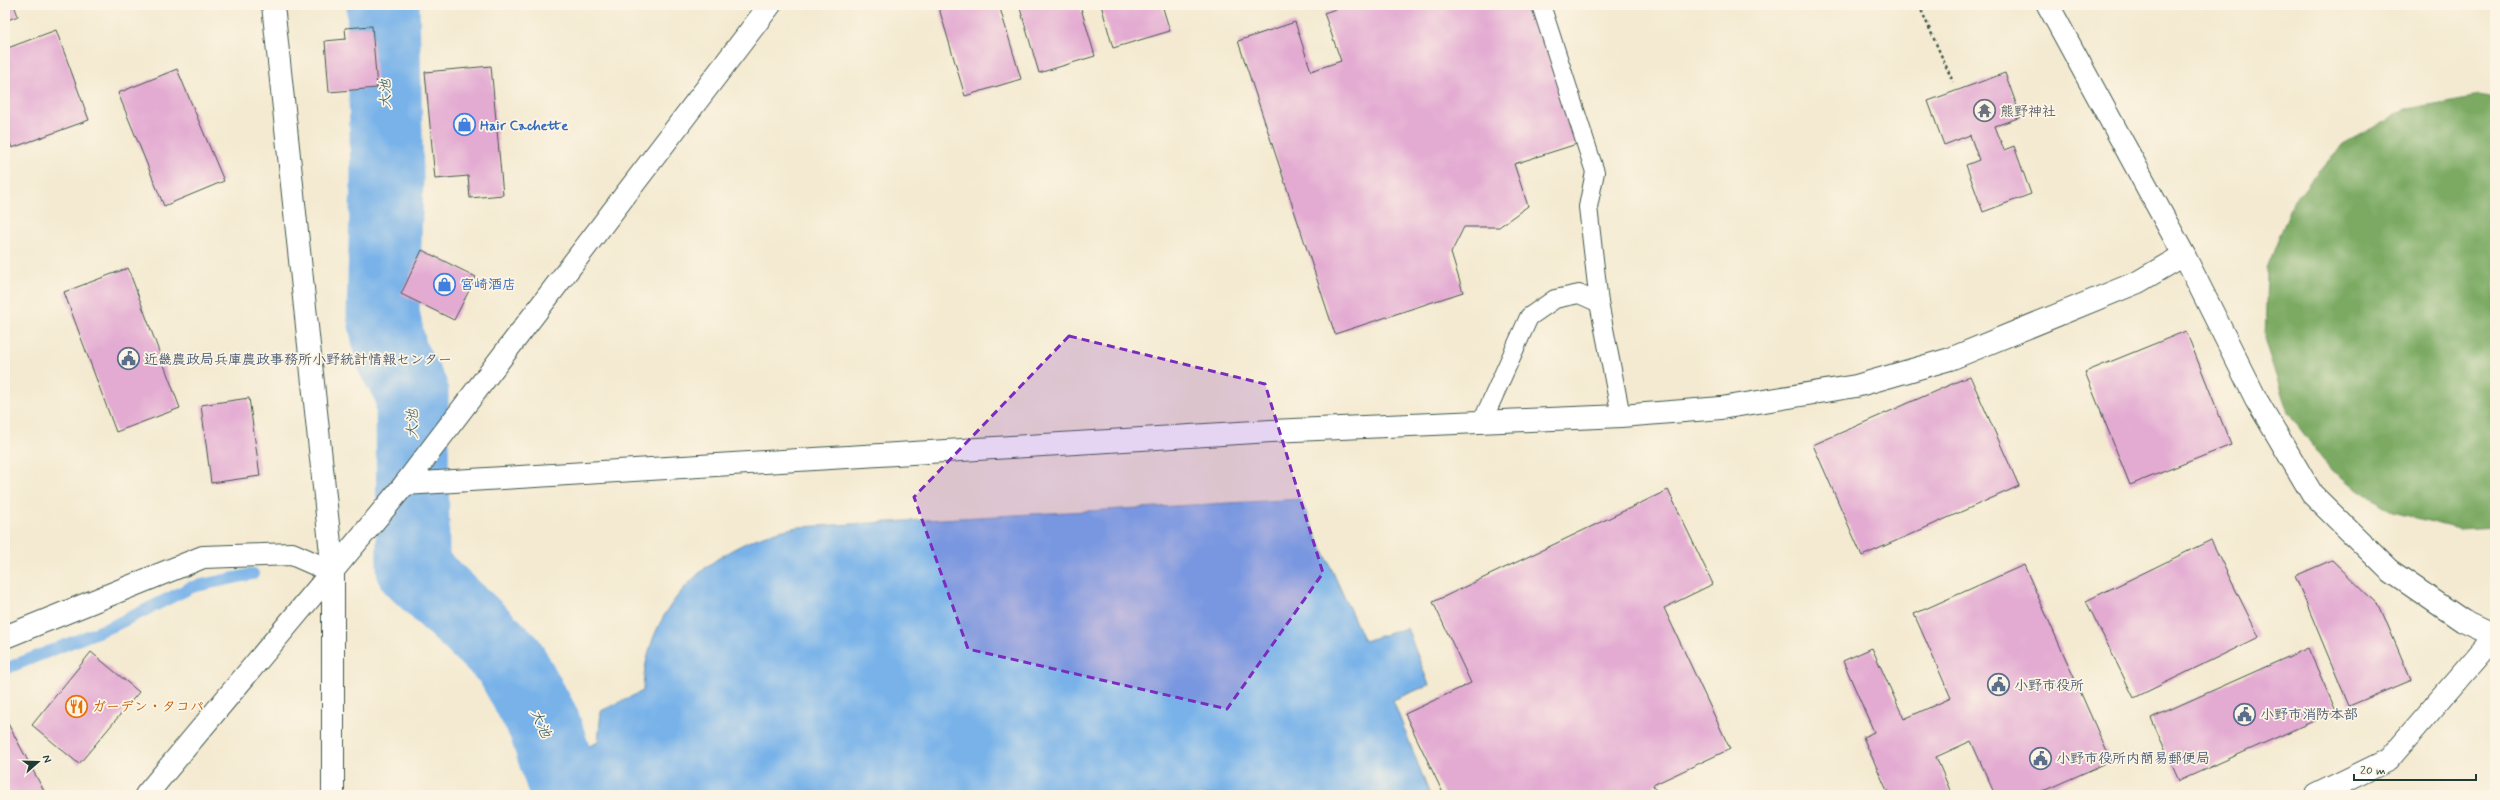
<svg xmlns="http://www.w3.org/2000/svg" width="2500" height="800" viewBox="0 0 2500 800" font-family="Mynerve,'Klee One',sans-serif">
  <rect width="100%" height="100%" fill="#fcf5e5"/>
  <filter id="ink" filterUnits="userSpaceOnUse"><feTurbulence type="fractalNoise" baseFrequency=".025" numOctaves="2"/><feDisplacementMap in="SourceGraphic" scale="8" xChannelSelector="R" yChannelSelector="G"/><feConvolveMatrix kernelMatrix="1 2 1 2 8 2 1 2 1" color-interpolation-filters="sRGB"/></filter>
  <filter id="wash" filterUnits="userSpaceOnUse"><feTurbulence type="fractalNoise" baseFrequency=".012" numOctaves="4" result="noise"/><feDisplacementMap in="SourceGraphic" scale="16" xChannelSelector="R" yChannelSelector="G"/><feGaussianBlur stdDeviation="0.9" result="paint"/><feColorMatrix in="noise" values="0 0 0 0 0 0 0 0 0 0 0 0 0 0 0 0 0 1.4 0 .05"/><feComposite in="paint" operator="in"/></filter>
  <g filter="url(#wash)">
    <rect width="100%" height="100%" fill="#f4ead1"/>
    <path fill="#7baa63" stroke="#4d744c" d="M2479,96L2495,99V527L2459,529L2393,512L2332,471L2288,413L2265,342L2267,268L2294,200L2343,144L2407,109Z"/>
    <path fill="#78b2e9" stroke="#4c788e" d="M1300,499L1364,641L1407,628L1429,685L1393,700L1430,795H539C531,766 525,735 514,707C490,649 443,610 395,572L404,548L411,549L470,598L524,664L583,749L598,742L601,711L643,691C645,604 716,540 799,527Z"/>
    <g fill="none" stroke-linecap="round" stroke-linejoin="round">
      <path stroke="#78b2e9" stroke-width="12" d="M5,669L115,625L192,587L253,574"/>
      <path stroke="#78b2e9" stroke-width="73" d="M383,5L387,178L383,313L392,357L412,392L413,569L509,660L544,724L567,795"/>
    </g>
    <g id="blocks">
      <g fill="#e3aad2">
        <path d="M5,5H14L18,16L5,21Z"/>
        <path d="M938,5H999L1021,79L965,96Z"/>
        <path d="M1019,5H1080L1095,56L1039,73Z"/>
        <path d="M1101,5H1162L1170,31L1113,48Z"/>
        <path d="M1347,5H1532L1577,144L1514,164L1528,206L1499,227H1464L1451,253L1463,292L1335,334L1238,41L1295,22L1311,71L1341,61L1324,13Z"/>
        <path d="M372,26L377,88L329,92L325,41L346,39L345,28Z"/>
        <path d="M56,30L89,120L12,148L5,130V49Z"/>
        <path d="M491,66L503,195L470,198L468,176L435,179L425,72Z"/>
        <path d="M177,69L224,181L164,206L118,93Z"/>
        <path d="M2005,73L2021,117L1995,126L2004,150L2014,146L2031,194L1983,212L1966,165L1979,160L1970,135L1944,145L1928,101Z"/>
        <path d="M422,250L476,277L454,320L401,294Z"/>
        <path d="M128,268L180,408L116,432L64,292Z"/>
        <path d="M2186,331L2231,445L2130,485L2085,372Z"/>
        <path d="M1970,376L2019,486L1862,556L1813,445Z"/>
        <path d="M249,398L260,476L211,483L201,405Z"/>
        <path d="M1668,490L1713,584L1664,608L1730,749L1653,785L1658,795H1444L1405,714L1471,683L1433,602Z"/>
        <path d="M2211,540L2259,637L2134,698L2086,601Z"/>
        <path d="M2332,560L2380,607L2411,680L2349,706L2295,576Z"/>
        <path d="M2024,565L2111,761L2034,795H1995L1971,741L1936,757L1952,795H1889L1863,737L1874,732L1843,661L1872,648L1904,719L1951,698L1914,614Z"/>
        <path d="M2308,648L2336,711L2179,781L2151,718Z"/>
        <path d="M91,652L139,692L79,764L32,725Z"/>
        <path d="M5,718L44,791L37,795H5Z"/>
      </g>
    </g>
  </g>
  <g filter="url(#ink)">
    <use href="#blocks" fill-opacity="0" stroke="#3f574c" stroke-width="1"/>
    <g fill="none" stroke-linecap="round" stroke-linejoin="round">
      <defs>
        <g id="service">
          <path d="M1541,5L1595,172L1588,207L1599,303"/>
          <path d="M1482,422L1529,317L1555,299L1579,294L1599,303L1621,416"/>
        </g>
        <g id="minor">
          <path d="M405,484L1271,431L1621,416L1721,408L1856,386L1950,359L2138,282L2184,255"/>
          <path d="M5,637L203,557L292,554L333,572V795"/>
        </g>
        <g id="tertiary">
          <path d="M273,5L333,572"/>
          <path d="M2048,5L2184,255L2256,399L2312,494L2389,570L2463,621L2495,636"/>
          <path d="M146,795L405,484L770,5"/>
          <path d="M2316,795L2388,760L2495,636"/>
        </g>
      </defs>
      <use href="#service" stroke="#3f574c" stroke-width="20"/>
      <use href="#minor" stroke="#3f574c" stroke-width="24"/>
      <use href="#tertiary" stroke="#3f574c" stroke-width="24"/>
      <path stroke="#3f574c" stroke-width="2.5" stroke-dasharray="3 3" stroke-linecap="butt" d="M1919,5L1953,82"/>
      <use href="#service" stroke="#fff" stroke-width="18"/>
      <use href="#minor" stroke="#fff" stroke-width="22"/>
      <use href="#tertiary" stroke="#fff" stroke-width="22"/>
    </g>
  </g>
  <path fill="#7b2cbf" fill-opacity="0.2" stroke="#7b2cbf" stroke-width="3" stroke-dasharray="8 5" stroke-linejoin="round" d="M1069,336L1265,384L1323,573L1227,709L968,649L914,497Z"/>
  <defs>
    <symbol id="temple-ring" viewBox="-11 -11 22 22"><circle r="9.5" fill="#fcf5e5" stroke="#6b7280" stroke-width="1.5"/><path d="M0-6L5-2H3V0L6.5 2.5H4V6H1.5V3h-3V6H-4V2.5H-6.5L-3 0V-2H-5Z" fill="#6b7280"/></symbol>
    <symbol id="shop-ring" viewBox="-11 -11 22 22"><circle r="9.5" fill="#fcf5e5" stroke="#3f7fe0" stroke-width="1.5"/><path d="M-5-2.5h2.3a2.7 3.5 0 0 1 5.4 0H5L5.5 6h-11ZM-1.5-2.5h3a1.5 2.3 0 0 0-3 0Z" fill="#3f7fe0"/></symbol>
    <symbol id="civic-ring" viewBox="-11 -11 22 22"><circle r="9.5" fill="#fcf5e5" stroke="#5c6f8a" stroke-width="1.5"/><path d="M-.6-6.5H3V-4.5H.6V-3L4-1V1h2V6H-6V1h2V-1L-.6-3ZM-1.2 2.5V6h2.4V2.5Z" fill="#5c6f8a"/></symbol>
    <symbol id="restaurant-ring" viewBox="-11 -11 22 22"><circle r="9.5" fill="#fcf5e5" stroke="#e8710a" stroke-width="1.5"/><path d="M-5-6h1v4h1v-4h1v4h1v-4h1v5L-1.5 .5V6h-2V.5L-5-1ZM5-6V6H3V1.5H1.5Q1.5-4 5-6Z" fill="#e8710a"/></symbol>
  </defs>
  <g fill-rule="evenodd">
    <use href="#temple-ring" x="1972" y="98" width="25" height="25"/>
    <use href="#shop-ring" x="452" y="112" width="25" height="25"/>
    <use href="#shop-ring" x="432" y="272" width="25" height="25"/>
    <use href="#civic-ring" x="116" y="346" width="25" height="25"/>
    <use href="#civic-ring" x="1986" y="672" width="25" height="25"/>
    <use href="#restaurant-ring" x="64" y="694" width="25" height="25"/>
    <use href="#civic-ring" x="2232" y="702" width="25" height="25"/>
    <use href="#civic-ring" x="2028" y="746" width="25" height="25"/>
  </g>
  <g text-anchor="middle" stroke-width="3.5" stroke-linejoin="round" paint-order="stroke">
    <g font-size="14" font-weight="bold" fill="#5b616d" stroke="#fcf5e5" text-anchor="start">
      <text x="2000" y="116">熊野神社</text>
    </g>
    <g font-size="14" font-weight="bold" fill="#366cbe" stroke="#fcf5e5" text-anchor="start">
      <text x="480" y="130">Hair Cachette</text>
      <text x="460" y="289">宮崎酒店</text>
    </g>
    <g font-size="14" font-weight="bold" fill="#4e5e75" stroke="#fcf5e5" text-anchor="start">
      <text x="144" y="364">近畿農政局兵庫農政事務所小野統計情報センター</text>
      <text x="2014" y="690">小野市役所</text>
      <text x="2260" y="719">小野市消防本部</text>
      <text x="2056" y="763">小野市役所内簡易郵便局</text>
    </g>
    <g font-size="14" font-weight="bold" fill="#c56008" stroke="#fcf5e5" text-anchor="start">
      <text x="92" y="711">ガーデン・タコパ</text>
    </g>
    <g font-size="15" font-style="italic" fill="#355a61" stroke="#fcf5e5">
      <text transform="translate(385 94) rotate(-91)" y="5">大池</text>
      <text transform="translate(412 424) rotate(-90)" y="5">大池</text>
      <text transform="translate(541 723) rotate(66)" y="5">大池</text>
    </g>
  </g>
  <rect width="2500" height="800" fill="none" stroke="#fcf5e5" stroke-width="20"/>
  <g transform="translate(38 762) rotate(70)" stroke="#fcf5e5" stroke-width="3" paint-order="stroke">
  <path d="M0-3L7 15L0 10L-7 15Z" fill="#1f3d34"/>
  <text y="-6" font-size="11" font-weight="bold" text-anchor="middle" fill="#1f3d34">N</text>
  </g>
  <path d="M2354 774v6h122v-6" fill="none" stroke="#1f3d34" stroke-width="2"/>
  <text x="2360" y="774" font-size="12" fill="#1f3d34" stroke="#fcf5e5" stroke-width="3" paint-order="stroke">20 m</text>
</svg>
